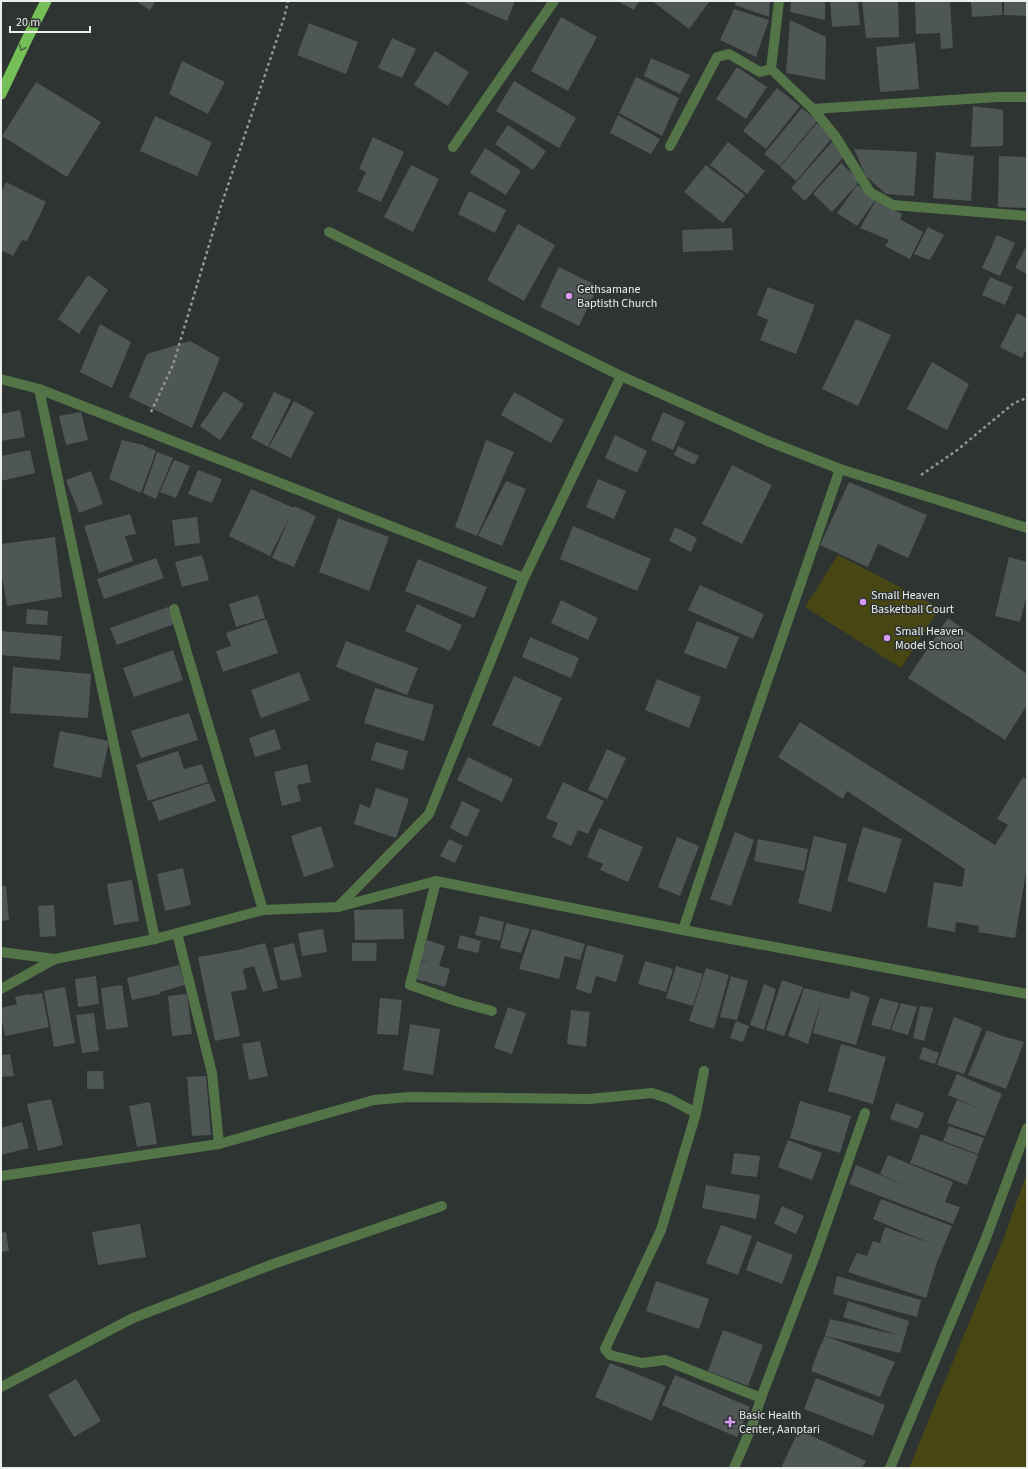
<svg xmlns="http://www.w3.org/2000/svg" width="1028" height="1469" viewBox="0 0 1028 1469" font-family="'Source Sans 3',sans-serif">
  <rect width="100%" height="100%" fill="#2e3432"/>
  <g fill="#484714">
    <path d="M838,555L940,608L901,668L805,607Z"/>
    <path d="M1027,1173V1468H909L1003,1240Z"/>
  </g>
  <g fill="#4e5656">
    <path d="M136,1H156L150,10Z"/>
    <path d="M466,1H515L507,21L465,3Z"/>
    <path d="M617,1H639L634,10Z"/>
    <path d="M652,1H710L689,29Z"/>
    <path d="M736,1H770L769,17L735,5Z"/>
    <path d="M791,1H825V20L790,12Z"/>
    <path d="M830,1H858L860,25L832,27Z"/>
    <path d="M862,1H898L899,37L866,38Z"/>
    <path d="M915,1H950L953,48L941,49L940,33L916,34Z"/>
    <path d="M971,1H1002V15L972,17Z"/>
    <path d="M1004,1H1027V16L1004,15Z"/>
    <path d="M734,9L769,20L756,57L720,40Z"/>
    <path d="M561,17L597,37L568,91L531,71Z"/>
    <path d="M790,20L826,37L825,80L786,73Z"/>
    <path d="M309,23L358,42L346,74L297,55Z"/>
    <path d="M392,38L416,49L402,78L378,68Z"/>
    <path d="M915,43L919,89L880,92L876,47Z"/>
    <path d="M435,51L469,72L448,106L414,85Z"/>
    <path d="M651,58L690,75L680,94L644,76Z"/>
    <path d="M182,61L225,82L208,114L169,94Z"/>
    <path d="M737,67L767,87L746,119L716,99Z"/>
    <path d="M636,77L679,98L662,136L619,113Z"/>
    <path d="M514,81L576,118L559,148L496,111Z"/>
    <path d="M36,82L101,122L67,177L2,136Z"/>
    <path d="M777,88L800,106L766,149L743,131Z"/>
    <path d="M973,106L1003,110V146L971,147Z"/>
    <path d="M802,108L817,121L780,166L764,154Z"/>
    <path d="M618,115L660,139L651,154L610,133Z"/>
    <path d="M155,116L212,142L197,176L140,151Z"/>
    <path d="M817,123L833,137L796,181L780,167Z"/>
    <path d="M508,125L546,151L533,170L495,144Z"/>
    <path d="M373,137L404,152L381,202L357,191L366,172L359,169Z"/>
    <path d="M728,142L765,171L747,194L710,165Z"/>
    <path d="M832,142L846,154L805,201L791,188Z"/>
    <path d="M485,148L521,171L506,195L470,173Z"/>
    <path d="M854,149L917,152L914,196L886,194L866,176Z"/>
    <path d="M936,152L974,156L971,201L933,198Z"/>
    <path d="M999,156L1027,157V208L998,207Z"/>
    <path d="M841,163L860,181L832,212L813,194Z"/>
    <path d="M411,165L439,179L413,232L384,217Z"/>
    <path d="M706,165L745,195L723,223L684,192Z"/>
    <path d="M6,182L46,202L27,241L22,240L13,256L1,250V193Z"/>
    <path d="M857,185L876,199L857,226L837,213Z"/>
    <path d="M469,191L506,210L495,233L458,214Z"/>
    <path d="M876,200L902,214L900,219L923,232L910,259L885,246L889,240L860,228Z"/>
    <path d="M518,224L555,245L524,301L487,280Z"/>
    <path d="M928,227L944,235L930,260L914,254Z"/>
    <path d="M732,228L733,250L683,252L682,230Z"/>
    <path d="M997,235L1015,243L1000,276L982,268Z"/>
    <path d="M1027,245V274L1015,268Z"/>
    <path d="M559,267L598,286L579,326L540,307Z"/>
    <path d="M88,275L108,290L79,334L58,319Z"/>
    <path d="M990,277L1013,287L1005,305L982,295Z"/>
    <path d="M768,287L815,305L796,354L760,340L768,320L757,315Z"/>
    <path d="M1017,313L1027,318V348L1022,358L1000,347Z"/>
    <path d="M856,319L891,335L858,406L822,389Z"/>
    <path d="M100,324L131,342L112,388L80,372Z"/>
    <path d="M190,341L220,358L192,428L129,397L147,354Z"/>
    <path d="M932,362L969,384L947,430L907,409Z"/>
    <path d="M224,391L244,404L220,440L200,426Z"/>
    <path d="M274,392L291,400L268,447L251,438Z"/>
    <path d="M514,392L564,420L551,443L501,415Z"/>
    <path d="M294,401L314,412L291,458L269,447Z"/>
    <path d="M20,410L25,437L1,441V414Z"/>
    <path d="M81,412L88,440L66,445L59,416Z"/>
    <path d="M663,412L685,422L673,450L651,440Z"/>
    <path d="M615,435L647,451L637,473L605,458Z"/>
    <path d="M122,440L143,445L156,451L141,493L109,479Z"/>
    <path d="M486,440L514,452L477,536L455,527Z"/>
    <path d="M678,446L699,456L694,465L674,455Z"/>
    <path d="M30,450L35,473L1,481V456Z"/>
    <path d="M157,452L173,458L156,499L143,493Z"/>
    <path d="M174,460L190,466L176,498L160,492Z"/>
    <path d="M732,465L772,485L742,544L702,524Z"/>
    <path d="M198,470L222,479L212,503L188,494Z"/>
    <path d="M91,471L103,504L79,513L66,480Z"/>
    <path d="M598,479L626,491L614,519L586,507Z"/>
    <path d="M506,481L526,489L502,546L478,536Z"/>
    <path d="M849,482L927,515L908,558L878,544L868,567L820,545Z"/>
    <path d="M251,489L294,508V506L316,516L294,567L272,558L290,516L270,556L229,536Z"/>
    <path d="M130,514L136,534L125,536L133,561L99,573L84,526Z"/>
    <path d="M197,517L200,543L175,546L172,520Z"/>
    <path d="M338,518L389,537L369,591L319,572Z"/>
    <path d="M573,526L651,559L637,591L560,559Z"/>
    <path d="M675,527L697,538L691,552L669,541Z"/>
    <path d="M55,537L62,597L7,606L1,570V544Z"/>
    <path d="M202,555L209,580L182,587L175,562Z"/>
    <path d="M1009,557L1027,562V594L1020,622L995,616Z"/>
    <path d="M156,558L164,578L104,599L97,579Z"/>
    <path d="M418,559L487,587L474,618L405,591Z"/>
    <path d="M700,585L764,614L753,639L688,610Z"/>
    <path d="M258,595L265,618L236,627L229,604Z"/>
    <path d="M561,600L598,618L588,640L551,623Z"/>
    <path d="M417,604L462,625L450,651L405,631Z"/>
    <path d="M168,607L174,624L117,645L110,628Z"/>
    <path d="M27,609L48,611L47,625L26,624Z"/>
    <path d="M948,618L1027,674V705L1005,740L908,678Z"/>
    <path d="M266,619L278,653L223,672L216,651L231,646L226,633Z"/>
    <path d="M697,621L739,637L726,669L684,653Z"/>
    <path d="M1,631L62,636L60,660L1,655Z"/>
    <path d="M530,637L579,658L571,678L522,657Z"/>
    <path d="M346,641L418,668L407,695L336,667Z"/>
    <path d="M173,650L183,680L134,697L123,668Z"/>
    <path d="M13,667L91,674L88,718L10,713Z"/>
    <path d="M299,672L310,700L261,718L251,690Z"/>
    <path d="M514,676L562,698L540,747L492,725Z"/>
    <path d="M657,679L701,697L689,728L645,710Z"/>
    <path d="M375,688L434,705L424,741L364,723Z"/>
    <path d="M189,713L198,740L141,758L131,731Z"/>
    <path d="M800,722L995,845L1008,825L997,819L1023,777L1027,780V867L1015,938L978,932L979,926L956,922L955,932L927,927L934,882L962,887L965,869L847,791L843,799L778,757Z"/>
    <path d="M275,729L281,749L255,757L249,738Z"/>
    <path d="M60,731L109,741L101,778L53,767Z"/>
    <path d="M376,742L408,751L403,770L371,760Z"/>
    <path d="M607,749L626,758L607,799L588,790Z"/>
    <path d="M178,751L184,769L202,764L208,782L148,801L136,765Z"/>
    <path d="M468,757L513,779L502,802L457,780Z"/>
    <path d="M307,764L311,782L297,785L301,801L282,806L274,772Z"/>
    <path d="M563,782L604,801L588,834L578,830L571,846L552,837L558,823L546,818Z"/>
    <path d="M209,783L216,801L159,821L152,802Z"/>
    <path d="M376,788L409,799L396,838L354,824L360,804L370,808Z"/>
    <path d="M462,801L480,810L467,837L450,828Z"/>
    <path d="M321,826L334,867L304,877L291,836Z"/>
    <path d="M863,827L902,839L886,893L847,881Z"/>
    <path d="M599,828L643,847L628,882L600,870L603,864L587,857Z"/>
    <path d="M735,832L754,840L731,906L710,899Z"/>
    <path d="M814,836L847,844L831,912L798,903Z"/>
    <path d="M677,837L699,846L680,896L658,887Z"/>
    <path d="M449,839L463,846L455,863L440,856Z"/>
    <path d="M758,839L808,849L804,871L754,861Z"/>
    <path d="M183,868L191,905L165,911L157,874Z"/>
    <path d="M132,880L139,921L114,925L107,884Z"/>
    <path d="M1,886H6L9,920L1,921Z"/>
    <path d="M54,905L56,936L40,937L38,906Z"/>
    <path d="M403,909L404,939L355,940L354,910Z"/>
    <path d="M480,916L504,922L500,941L475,935Z"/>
    <path d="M506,923L530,929L521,953L500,948Z"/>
    <path d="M323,929L327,952L302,956L298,933Z"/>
    <path d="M532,929L585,944L580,960L565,956L559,979L519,969Z"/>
    <path d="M460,935L481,941L478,953L457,948Z"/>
    <path d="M427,940L445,946L439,966L450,969L445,987L416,979L422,960L430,962L421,959Z"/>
    <path d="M265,943L278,988L263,992L254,966L243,969L247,989L231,992L240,1036L215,1041L198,957L238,950Z"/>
    <path d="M294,943L302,977L281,981L273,948Z"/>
    <path d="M352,943H377L376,961H352Z"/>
    <path d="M587,945L624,955L616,982L596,976L591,994L576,989Z"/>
    <path d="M645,961L673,969L666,992L638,984Z"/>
    <path d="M179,965L185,985L160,992V994L132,1000L127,978Z"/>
    <path d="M676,966L703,974L693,1006L666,998Z"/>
    <path d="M706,968L729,975L714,1029L689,1021Z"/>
    <path d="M96,976L99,1004L78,1007L75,979Z"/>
    <path d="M731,976L748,981L737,1020L720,1017Z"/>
    <path d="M782,980L803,987L784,1036L766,1030Z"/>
    <path d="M764,984L776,989L764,1030L750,1025Z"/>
    <path d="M122,985L128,1027L106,1030L101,988Z"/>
    <path d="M65,987L75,1043L54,1047L44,991Z"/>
    <path d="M804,988L849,999L851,991L870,997L856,1045L813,1033L821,1001L808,1044L788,1036Z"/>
    <path d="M42,993L49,1027L5,1036L1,1015V1008L17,1004L15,997L29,994V995Z"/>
    <path d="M187,994L192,1034L172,1036L168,996Z"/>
    <path d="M380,998L402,1000L398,1035L377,1034Z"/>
    <path d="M880,998L899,1003L890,1030L871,1025Z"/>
    <path d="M901,1003L917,1007L908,1035L891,1030Z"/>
    <path d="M920,1006L933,1008L924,1041L913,1038Z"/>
    <path d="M508,1007L526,1013L512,1054L494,1048Z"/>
    <path d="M571,1010L590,1012L586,1047L567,1044Z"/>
    <path d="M94,1013L99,1051L82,1053L76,1015Z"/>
    <path d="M954,1017L982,1028L964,1074L937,1065Z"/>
    <path d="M736,1021L749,1026L743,1042L730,1038Z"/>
    <path d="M410,1024L440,1029L433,1075L403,1070Z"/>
    <path d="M987,1030L1002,1036L1024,1042L1006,1089L968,1075Z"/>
    <path d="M260,1041L268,1076L249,1080L242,1044Z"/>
    <path d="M841,1044L886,1057L873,1104L828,1091Z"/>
    <path d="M923,1047L939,1053L935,1064L919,1059Z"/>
    <path d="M10,1054L14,1076L1,1077V1055Z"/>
    <path d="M87,1071H103L104,1089H87Z"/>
    <path d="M957,1074L1002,1094L985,1136L947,1123L957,1100L980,1109L948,1095Z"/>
    <path d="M206,1076L211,1135L192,1136L187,1077Z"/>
    <path d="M51,1099L63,1145L38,1151L27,1104Z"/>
    <path d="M800,1101L851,1116L840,1153L790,1138Z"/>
    <path d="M150,1102L157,1144L137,1147L129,1106Z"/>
    <path d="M896,1103L924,1113L918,1129L890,1119Z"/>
    <path d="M22,1122L29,1148L1,1155V1128Z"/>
    <path d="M949,1126L984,1138L978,1154L943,1141Z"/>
    <path d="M921,1134L978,1155L967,1185L910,1163Z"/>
    <path d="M788,1140L822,1153L812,1180L778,1167Z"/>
    <path d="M734,1153L760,1156L757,1177L731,1174Z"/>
    <path d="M888,1155L953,1182L945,1202L960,1207L953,1224L849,1184L856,1165L914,1189L880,1174Z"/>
    <path d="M706,1185L760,1195L756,1219L702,1208Z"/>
    <path d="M881,1199L952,1226L937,1262L926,1298L848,1272L857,1253L867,1256L873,1241L897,1249L880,1243L885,1227L932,1244L873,1219Z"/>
    <path d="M782,1206L804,1216L796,1234L774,1224Z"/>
    <path d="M140,1224L146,1257L98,1265L92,1232Z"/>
    <path d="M721,1225L752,1236L738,1275L706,1263Z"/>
    <path d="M6,1232L9,1251L1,1252V1233Z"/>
    <path d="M757,1241L793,1255L782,1284L746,1270Z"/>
    <path d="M837,1276L921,1300L917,1317L833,1294Z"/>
    <path d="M656,1281L709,1299L699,1329L646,1311Z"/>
    <path d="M848,1301L909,1321L900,1353L825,1336L830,1319L901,1336L843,1317Z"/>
    <path d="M723,1330L763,1345L748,1386L708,1371Z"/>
    <path d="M825,1336L895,1362L888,1377L880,1397L811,1371L818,1351Z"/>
    <path d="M610,1363L666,1386L652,1421L595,1397Z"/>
    <path d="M675,1375L750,1407L737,1437L662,1405Z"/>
    <path d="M816,1378L885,1405L873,1436L804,1409Z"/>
    <path d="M76,1379L101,1421L74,1437L48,1395Z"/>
    <path d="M799,1430L866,1461L862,1468H781Z"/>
  </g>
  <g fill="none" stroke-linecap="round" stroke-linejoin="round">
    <g stroke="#929695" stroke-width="2.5" stroke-dasharray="3 3" stroke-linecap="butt">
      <path d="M151,412L173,365L219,212L284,18L288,1"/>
      <path d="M921,475L956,451L1014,403L1027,398"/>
    </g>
    <g stroke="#537447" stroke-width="10">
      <path d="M670,146L717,57L729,54L760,72L771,69"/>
      <path d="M174,609L263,910"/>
      <path d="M1,1387L133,1318L276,1263L442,1206"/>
      <path d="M734,1468L752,1426L761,1398L815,1256L865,1113"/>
    </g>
    <g stroke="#537447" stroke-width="10">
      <path d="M779,1L771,69L813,109L835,136L870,192L893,205L1027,216"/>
      <path d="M813,109L998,97H1027"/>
      <path d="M453,147L554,1"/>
      <path d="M329,232L621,376L765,440L840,469L1027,528"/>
      <path d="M1,379L39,389L524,578"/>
      <path d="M39,389L155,939"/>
      <path d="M436,881L410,985L459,1002L492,1011"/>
      <path d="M338,907L429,814L524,578L621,376"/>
      <path d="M683,930L721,815L840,469"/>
      <path d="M177,933L212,1073L219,1144"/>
      <path d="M1,952L55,959L155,939L263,910L338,907L436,881L683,930L1027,994"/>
      <path d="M1,989L55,959"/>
      <path d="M704,1071L696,1113L661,1230L605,1349L610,1355L642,1363L665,1360L761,1398"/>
      <path d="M1,1176L219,1144L374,1100L410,1097L589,1099L652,1093L670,1099L696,1113"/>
      <path d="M890,1468L986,1238L1027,1128"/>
    </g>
    <path stroke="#74c056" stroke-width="11" d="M1,94L27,39L46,1"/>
  </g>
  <defs><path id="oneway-chevron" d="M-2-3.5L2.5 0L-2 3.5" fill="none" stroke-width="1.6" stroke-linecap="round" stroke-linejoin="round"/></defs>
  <use stroke="#4a6c40" href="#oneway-chevron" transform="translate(22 48) rotate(115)"/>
  <g fill="#da9af6" stroke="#2e3432" stroke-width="1.5">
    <circle cx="569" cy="296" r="4"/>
    <circle cx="863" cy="602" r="4"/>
    <circle cx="887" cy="638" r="4"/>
    <path d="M728 1416h4v4h4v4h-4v4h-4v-4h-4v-4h4z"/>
  </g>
  <g text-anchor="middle" stroke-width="3" stroke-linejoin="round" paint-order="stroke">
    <g font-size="12" fill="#ebeeed" stroke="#2e3432" text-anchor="start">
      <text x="577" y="293">Gethsamane<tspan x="577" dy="14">Baptisth Church</tspan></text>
      <text x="871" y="599">Small Heaven<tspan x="871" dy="14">Basketball Court</tspan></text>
      <text x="895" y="635">Small Heaven<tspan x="895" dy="14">Model School</tspan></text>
      <text x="739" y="1419">Basic Health<tspan x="739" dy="14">Center, Aanptari</tspan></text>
    </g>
  </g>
  <rect width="1028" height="1469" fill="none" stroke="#ebeeed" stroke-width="4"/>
  <path d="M10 26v6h80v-6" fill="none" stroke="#ebeeed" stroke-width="2"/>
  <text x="16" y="26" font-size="12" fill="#ebeeed" stroke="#2e3432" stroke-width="3" paint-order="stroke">20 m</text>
</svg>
